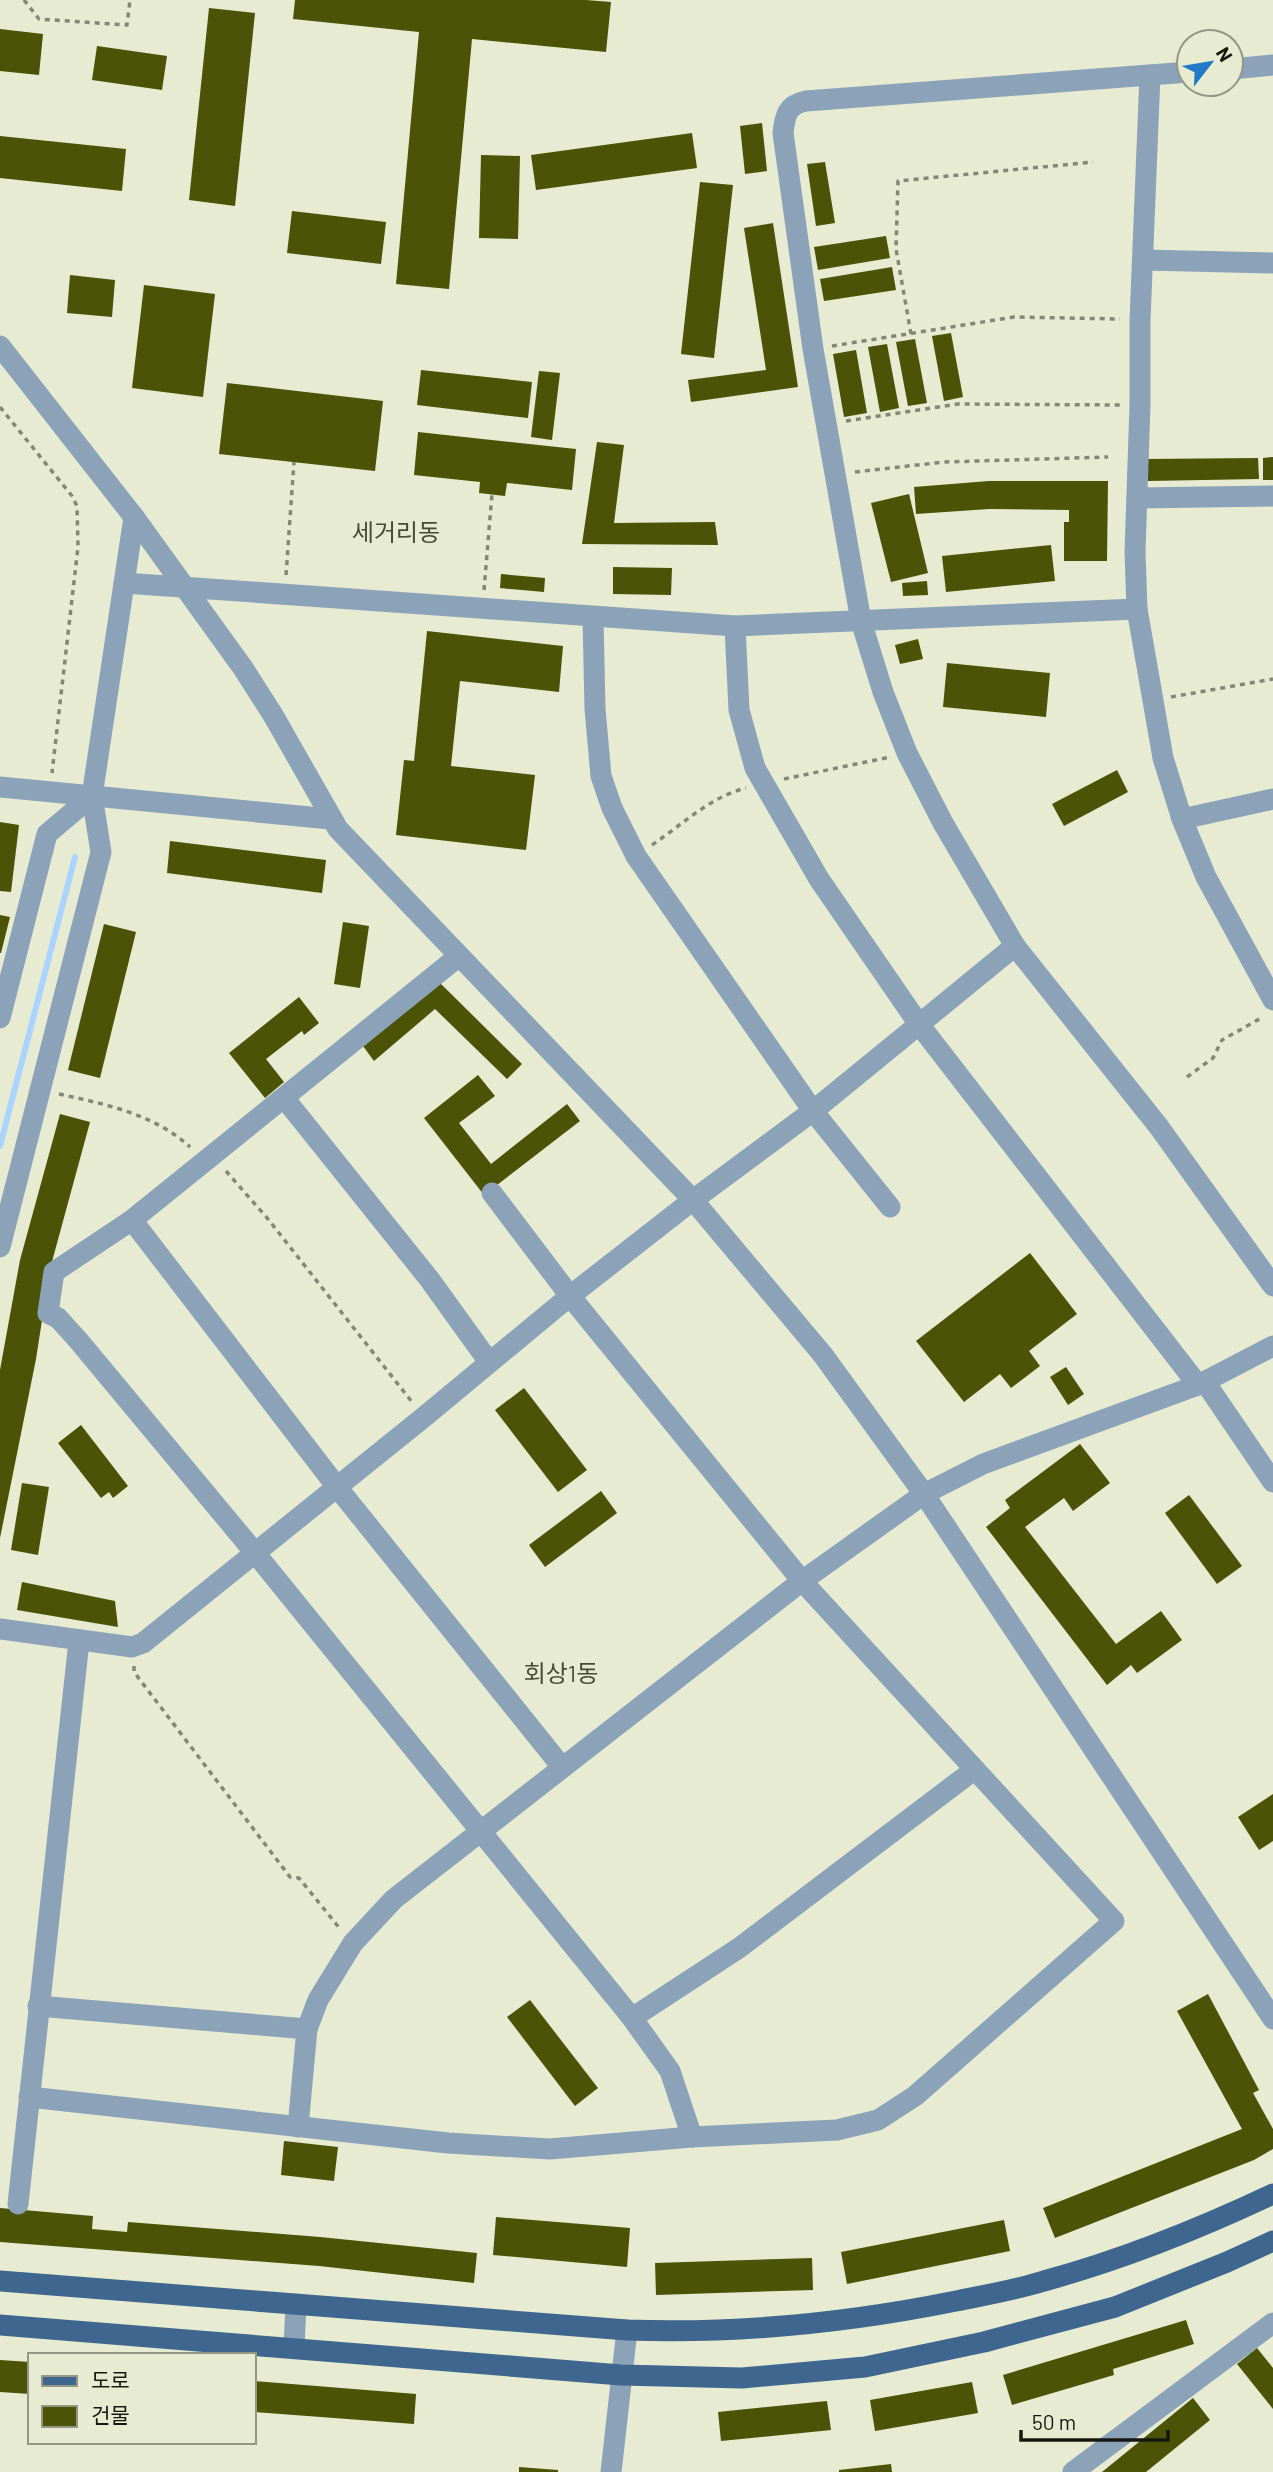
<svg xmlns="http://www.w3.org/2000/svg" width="1273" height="2472" viewBox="0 0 1273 2472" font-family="Barlow,'Noto Sans KR',sans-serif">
  <rect width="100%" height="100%" fill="#e6ebd2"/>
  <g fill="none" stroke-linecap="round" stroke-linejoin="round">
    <path stroke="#aad4fe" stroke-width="6" d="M0,1146L75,857"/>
  </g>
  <g fill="#4a5306">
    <path d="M295,0H586L611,2L606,52L472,39L449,289L396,284L419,32L293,19Z"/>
    <path d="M209,8L255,13L235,206L189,200Z"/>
    <path d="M0,29L43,34L39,75L0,71Z"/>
    <path d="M97,46L167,56L162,90L92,80Z"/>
    <path d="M762,123L767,171L745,174L740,126Z"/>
    <path d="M692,133L697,168L536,190L531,155Z"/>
    <path d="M0,136L126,149L122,191L0,178Z"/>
    <path d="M481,155L520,156L518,239L479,238Z"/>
    <path d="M825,162L835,223L816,226L807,164Z"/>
    <path d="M700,182L733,185L714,358L681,354Z"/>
    <path d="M292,211L386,222L381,264L287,253Z"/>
    <path d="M773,223L798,387L691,402L688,380L766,370L744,228Z"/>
    <path d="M886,236L890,258L818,270L814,247Z"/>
    <path d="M892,267L896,290L824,301L820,279Z"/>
    <path d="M70,275L115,280L112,317L67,313Z"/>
    <path d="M144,285L215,294L203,397L132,388Z"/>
    <path d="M951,333L963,397L944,401L932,336Z"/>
    <path d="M915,339L927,403L908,406L896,342Z"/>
    <path d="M887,344L899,408L880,412L868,347Z"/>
    <path d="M856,350L867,413L844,417L833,354Z"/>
    <path d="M421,370L532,382L528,418L417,405Z"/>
    <path d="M539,371L560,373L552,440L531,437Z"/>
    <path d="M227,383L383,401L375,471L219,454Z"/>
    <path d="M418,432L576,449L572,490L507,483L505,496L479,493L480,482L414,475Z"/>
    <path d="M597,442L624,445L614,523L715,522L718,545L582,544Z"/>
    <path d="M1273,457V480H1263V458Z"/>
    <path d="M1258,458L1259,479L1148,481L1147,459Z"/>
    <path d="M989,481H1108L1107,561H1064V522H1069V510L989,509L916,514L914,487Z"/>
    <path d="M909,494L928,573L891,582L871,503Z"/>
    <path d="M1051,545L1055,581L946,592L942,556Z"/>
    <path d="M613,567L672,568L671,595L613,594Z"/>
    <path d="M501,574L545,578L544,592L500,588Z"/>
    <path d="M927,581L928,595L903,596L902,583Z"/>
    <path d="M427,631L563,646L559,692L460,681L451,766L535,775L526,850L396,835L404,760L414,761Z"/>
    <path d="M918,639L923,659L900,664L895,645Z"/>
    <path d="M947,663L1050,673L1046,717L943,707Z"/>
    <path d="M1117,770L1128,792L1064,826L1052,804Z"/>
    <path d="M0,822L19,825L11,892L0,891Z"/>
    <path d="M170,841L326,860L322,893L167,873Z"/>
    <path d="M0,915L10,917L1,953H0Z"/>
    <path d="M343,922L369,926L360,988L334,984Z"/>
    <path d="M104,924L136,932L100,1078L68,1070Z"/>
    <path d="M440,983L522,1064L507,1079L435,1009L374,1061L363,1046Z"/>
    <path d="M299,997L319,1023L304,1035L302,1031L266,1059L284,1082L265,1098L229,1053Z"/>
    <path d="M478,1075L495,1096L459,1123L491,1164L567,1104L580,1121L484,1195L424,1118Z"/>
    <path d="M60,1114L90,1122L50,1269L36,1359L0,1538V1370L20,1260Z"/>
    <path d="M1030,1253L1077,1314L1029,1351L1040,1366L1011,1388L1000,1374L964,1402L916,1341Z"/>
    <path d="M1066,1367L1084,1394L1068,1405L1050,1377Z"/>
    <path d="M524,1388L587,1470L558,1492L495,1410Z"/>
    <path d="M81,1425L128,1486L113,1498L109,1492L101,1498L58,1443Z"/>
    <path d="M1080,1444L1110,1483L1073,1511L1064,1498L1025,1527L1116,1644L1161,1611L1182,1640L1137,1673L1131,1665L1107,1685L986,1527L1010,1508L1005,1500Z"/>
    <path d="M22,1483L49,1487L38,1555L11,1550Z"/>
    <path d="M601,1491L617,1513L545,1567L529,1545Z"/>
    <path d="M1189,1495L1242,1566L1217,1584L1165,1513Z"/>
    <path d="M22,1582L115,1601L118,1627L17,1610Z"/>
    <path d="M1273,1794V1841L1259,1850L1238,1817Z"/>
    <path d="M1208,1994L1259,2090L1253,2093L1273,2129V2149L1254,2160L1055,2238L1043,2208L1242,2129L1177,2011Z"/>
    <path d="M530,2000L598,2088L575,2106L507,2017Z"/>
    <path d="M284,2141L338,2147L334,2181L281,2175Z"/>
    <path d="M0,2208L93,2216L92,2229L127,2232L128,2222L320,2237L477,2253L474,2283L319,2266L0,2242Z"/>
    <path d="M496,2217L630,2228L627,2267L493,2255Z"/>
    <path d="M1004,2220L1010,2251L847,2284L841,2252Z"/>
    <path d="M812,2258L813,2290L656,2295L655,2263Z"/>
    <path d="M1186,2320L1194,2344L1113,2369L1114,2375L1012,2405L1003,2375Z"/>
    <path d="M1257,2348L1273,2368V2409L1237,2364Z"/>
    <path d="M0,2360L30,2362V2394L0,2392Z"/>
    <path d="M254,2381L416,2394L414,2424L254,2412Z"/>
    <path d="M972,2382L978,2413L875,2431L870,2400Z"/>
    <path d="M1193,2398L1210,2420L1146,2472H1102Z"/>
    <path d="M827,2401L831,2430L721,2441L718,2412Z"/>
    <path d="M891,2464L892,2472H839V2470Z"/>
    <path d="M519,2467L558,2470V2472H519Z"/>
  </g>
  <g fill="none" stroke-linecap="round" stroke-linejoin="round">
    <g stroke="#838776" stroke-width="3.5" stroke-dasharray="5 5" stroke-linecap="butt">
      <path d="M24,0L39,19L127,25L130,0"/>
      <path d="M911,334L896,249L898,181L1093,162"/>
      <path d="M832,346L1014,317L1120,319"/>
      <path d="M0,407L72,496L77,506L78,547L52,773"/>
      <path d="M846,421L958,404L1120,405"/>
      <path d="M855,472L944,462L1108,457"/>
      <path d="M286,575L294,462"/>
      <path d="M484,590L492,494"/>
      <path d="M1171,697L1273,679"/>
      <path d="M784,779L890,757"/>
      <path d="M652,845C683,824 710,797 746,788"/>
      <path d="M1187,1077L1213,1058L1222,1040L1263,1017"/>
      <path d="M59,1094C105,1104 154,1114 190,1147"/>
      <path d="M226,1171L268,1219L412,1402"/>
      <path d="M134,1666V1672L290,1877L299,1878L341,1930"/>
    </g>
    <g stroke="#8ca2b8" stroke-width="21">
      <path d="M1231,69L1273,65"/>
      <path d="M1189,72L806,101C787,105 785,115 783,133L813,349L861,621L883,692L907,753L943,823L1015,946L1159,1127L1273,1286"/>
      <path d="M1150,75L1140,320V405L1135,552L1137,609L1163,758L1182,819L1206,877L1273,1000"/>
      <path d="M1144,260L1273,263"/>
      <path d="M0,346L134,517L243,668L273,715L338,829L693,1200L823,1355L924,1494L1273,2019"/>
      <path d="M1137,498L1273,496"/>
      <path d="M124,583L735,626L1137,609"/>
      <path d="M593,617L595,709L601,776L612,808L636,856L813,1111L890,1207"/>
      <path d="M735,626L739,710L755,768L819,879L918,1023L1198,1385"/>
      <path d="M0,787L330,819"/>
      <path d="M1182,819L1273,799"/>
      <path d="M459,956L132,1220L54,1272L48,1313L58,1318L78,1340L256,1554L632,2018L670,2071L692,2137"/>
      <path d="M0,1018L47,834L92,796"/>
      <path d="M285,1099L430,1280L489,1362"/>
      <path d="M132,1220L337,1487L562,1767"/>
      <path d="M0,1247L101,852L92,796L134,517"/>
      <path d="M1205,1382L1273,1482"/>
      <path d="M0,1629L132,1647L143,1643L424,1417L570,1296L693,1200L813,1111L1015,946"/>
      <path d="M38,2006L307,2029"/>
      <path d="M632,2018L739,1948L974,1770"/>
      <path d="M29,2097L448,2143L550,2149L692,2137L837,2130L878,2120L915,2096L1114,1921L802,1581L570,1296L492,1193"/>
      <path d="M298,2127L307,2029L318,2000L353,1943L394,1899L802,1581L924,1494L983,1464L1198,1385L1273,1346"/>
      <path d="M18,2204L79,1641"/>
      <path d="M294,2348L296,2304"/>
      <path d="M611,2472L627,2330"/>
      <path d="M1073,2472L1273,2323"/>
    </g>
    <g stroke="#3e668e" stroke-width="21">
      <path d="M0,2281L627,2330C737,2334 847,2323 956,2301C985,2295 1015,2290 1044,2281C1121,2260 1201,2228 1273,2194"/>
      <path d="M0,2325L621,2375L742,2378L865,2367L984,2342L1115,2307L1227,2262L1273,2241"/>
    </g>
  </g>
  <g text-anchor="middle" stroke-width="7" stroke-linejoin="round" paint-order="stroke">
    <g font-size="24" fill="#474b36" stroke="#e6ebd2">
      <text x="396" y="541">세거리동</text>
      <text x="561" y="1682">회상1동</text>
    </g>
  </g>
  <rect x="28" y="2353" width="228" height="91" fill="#e6ebd2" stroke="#939784" stroke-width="2"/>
  <rect x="42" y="2376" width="35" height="10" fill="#3e668e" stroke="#939784" stroke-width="2"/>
  <text x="91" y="2388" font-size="21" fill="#16180f">도로</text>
  <rect x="42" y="2406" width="35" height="21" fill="#4a5306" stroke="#939784" stroke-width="2"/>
  <text x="91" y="2423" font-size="21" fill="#16180f">건물</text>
  <g transform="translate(1210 63) rotate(59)"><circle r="33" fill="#e6ebd2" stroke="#939784" stroke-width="2"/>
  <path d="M0-5L12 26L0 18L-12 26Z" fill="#207ac7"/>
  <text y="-10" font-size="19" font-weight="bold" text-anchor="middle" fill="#16180f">N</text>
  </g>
  <path d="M1021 2430v10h147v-10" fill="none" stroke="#16180f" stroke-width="3.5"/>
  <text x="1032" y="2430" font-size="21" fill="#16180f" stroke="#e6ebd2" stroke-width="5" paint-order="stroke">50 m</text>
</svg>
